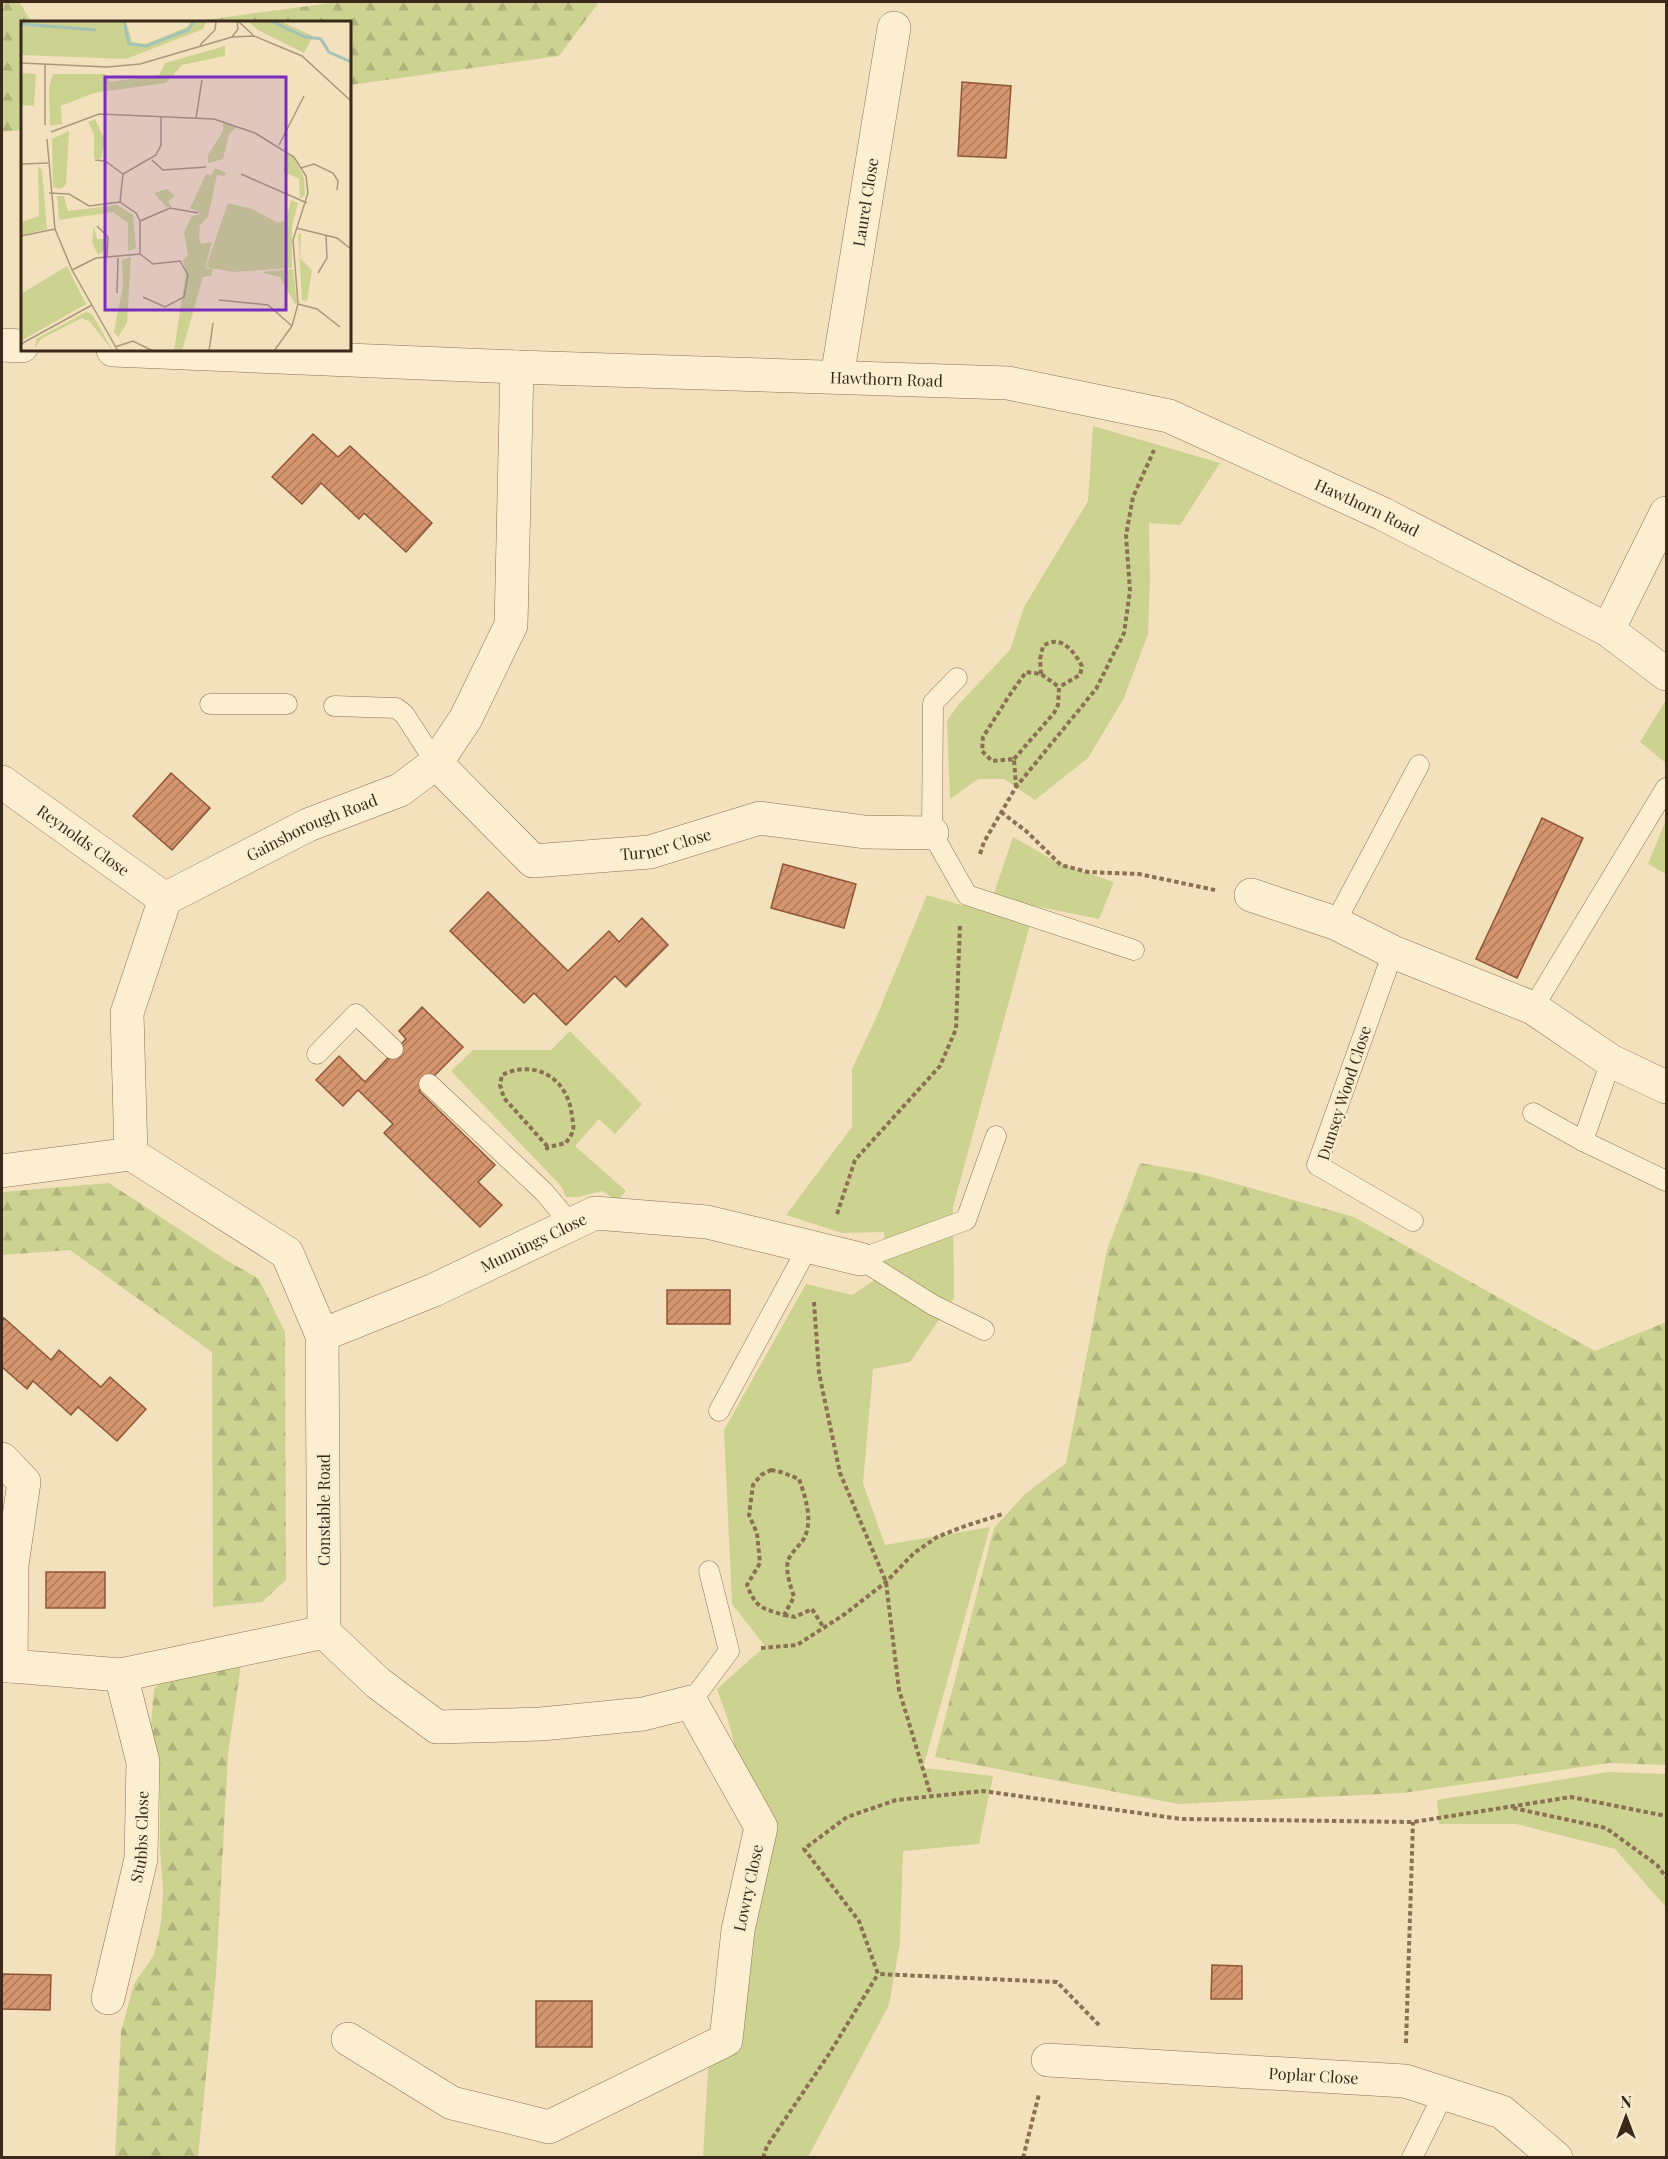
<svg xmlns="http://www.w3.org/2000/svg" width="1668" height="2159" viewBox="0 0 1668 2159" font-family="'Playfair Display',serif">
  <defs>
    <pattern id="forest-firs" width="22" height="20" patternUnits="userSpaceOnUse" patternTransform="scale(1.5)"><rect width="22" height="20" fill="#ccd290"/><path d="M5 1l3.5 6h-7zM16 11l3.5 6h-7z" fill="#b0b47c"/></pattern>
    <pattern id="building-hatch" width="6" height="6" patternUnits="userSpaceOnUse" patternTransform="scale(1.5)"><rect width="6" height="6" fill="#d5966f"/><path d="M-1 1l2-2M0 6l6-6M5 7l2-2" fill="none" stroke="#ae7a5a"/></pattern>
  </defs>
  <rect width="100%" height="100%" fill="#f3e1bd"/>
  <g fill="#ccd290">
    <path d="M1093,426L1220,463L1180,525L1149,523L1150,581L1148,634L1124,698L1088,758L1035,800L1004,779H978L950,799L947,721L958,705L1010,650L1024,607L1088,501Z"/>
    <path d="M1666,700V763L1640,742Z"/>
    <path d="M1666,820V874L1648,864Z"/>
    <path d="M1013,837L1060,864L1114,882L1099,919L1035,906L953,1207L954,1298L910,1362L873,1369L863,1483L885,1545L990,1527L923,1768L993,1776L979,1844L903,1851L900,1942L889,2005L808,2157L703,2158L708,2069L739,2027L760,1904L750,1808L729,1723L717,1689L765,1646L732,1604L724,1430L806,1284L852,1295C886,1274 886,1271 884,1232L842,1233L786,1215L852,1127V1069L876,1018L927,895L979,910L994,893Z"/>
    <path d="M570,1031L642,1104L615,1134L599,1119L575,1146L626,1191L617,1201L602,1191L578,1197H566L561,1186L451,1071L473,1050H551Z"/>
    <path d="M1608,1772L1666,1774V1907L1615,1849L1516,1824H1439L1437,1800Z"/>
  </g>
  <g fill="url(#forest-firs)">
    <path d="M2,2H19L32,22H22V130L2,132Z"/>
    <path d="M339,2H599L559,56L350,85V22H189Z"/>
    <path d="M1140,1163L1197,1173L1354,1217L1595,1351L1666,1322V1765L1609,1763L1403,1793L1178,1804L935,1757L994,1528L1025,1494L1066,1463L1107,1250Z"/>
    <path d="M109,1183L226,1260L259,1279L285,1332L286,1580L262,1602L213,1607L212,1352L70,1250L2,1255V1192Z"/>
    <path d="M241,1664L228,1755L216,1975L198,2157L115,2158L121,2032L134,1984L154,1955L161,1923L163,1891L160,1848V1780L150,1736L154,1689L165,1678Z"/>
  </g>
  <g fill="url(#building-hatch)" stroke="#8e5737" stroke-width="1.5">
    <path d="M962,82L1011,86L1006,158L958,156Z"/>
    <path d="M313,434L338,457L350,446L432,523L406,552L364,513L359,519L321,483L302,504L272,477Z"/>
    <path d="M171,773L210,808L172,850L133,816Z"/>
    <path d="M1542,818L1583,838L1517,978L1476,959Z"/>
    <path d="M783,864L856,884L844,928L771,908Z"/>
    <path d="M488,892L568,971L609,931L619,942L642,918L668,945L626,987L615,976L566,1025L534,993L524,1003L450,931Z"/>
    <path d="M422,1007L463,1047L419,1091L495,1165L478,1182L502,1205L480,1227L384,1133L393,1124L358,1090L343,1106L316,1080L339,1056L365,1082L406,1039L399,1031Z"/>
    <rect x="667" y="1290" width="63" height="34"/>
    <path d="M4,1318L51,1360L59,1350L101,1387L110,1377L146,1409L117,1441L78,1407L71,1415L33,1381L27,1389L2,1367V1322Z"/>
    <rect x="46" y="1572" width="59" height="36"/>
    <path d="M1212,1965L1242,1966V1999H1211Z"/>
    <path d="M2,1974L51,1975L50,2010L2,2009Z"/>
    <rect x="536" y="2001" width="56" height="46"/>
  </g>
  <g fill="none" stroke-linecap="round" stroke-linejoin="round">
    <defs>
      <g id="lane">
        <path d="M957,678L933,703L932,833L967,895L1134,950"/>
        <path d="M210,704H287"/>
        <path d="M334,706L396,708L404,714L436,763"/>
        <path d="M1335,923L1419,765"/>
        <path d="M1393,952L1317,1165L1413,1221"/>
        <path d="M1533,1008L1666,788"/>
        <path d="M317,1054L356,1014L393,1049"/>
        <path d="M429,1084L544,1192L571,1224"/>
        <path d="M1533,1113L1583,1141L1611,1061"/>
        <path d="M1583,1141L1666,1181"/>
        <path d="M860,1259L966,1220L996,1136"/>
        <path d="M860,1259L933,1305L984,1330"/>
        <path d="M719,1411L808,1247"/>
        <path d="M691,1702L729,1651L709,1571"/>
        <path d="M1412,2158L1444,2093"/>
      </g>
      <g id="street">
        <path d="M2,345L22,346"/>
        <path id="s1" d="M113,350L517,367L1008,383L1169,416L1383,514L1608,630L1666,674"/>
        <path id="s2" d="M837,377L894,28"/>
        <path d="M1608,630L1666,513"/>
        <path id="s3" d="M436,763L533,861L650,852L760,818L865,832L932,833"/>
        <path id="s4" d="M2,782L165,899"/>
        <path d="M1251,895L1335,923L1393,952L1533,1008L1611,1061L1666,1087"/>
        <path id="s5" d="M2,1171L131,1154L127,1013L165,899L308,825L400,790L436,763L466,718L511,625L517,367"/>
        <path id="s6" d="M322,1335L434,1290L595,1213L707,1222L860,1259"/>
        <path d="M2,1459L24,1482L12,1565L11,1666"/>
        <path d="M324,1632L378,1683L437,1727L541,1724L643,1714L691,1702L761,1827L738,1930L726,2040L549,2127L452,2103L348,2039"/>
        <path d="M2,1666H11L121,1675L324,1632L322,1335L287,1253L131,1154"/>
        <path id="s7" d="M108,1998L141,1859L143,1762L121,1675"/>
        <path id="s8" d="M1048,2060L1405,2081L1502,2112L1556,2158"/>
      </g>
    </defs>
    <use href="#lane" stroke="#8c7054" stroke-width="21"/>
    <use href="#street" stroke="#8c7054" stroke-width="34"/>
    <g stroke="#8c7054" stroke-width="4" stroke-dasharray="4.5 3" stroke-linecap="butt">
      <path d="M1041,674L1040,659L1043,646C1061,634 1073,650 1082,666L1080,675L1059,687"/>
      <path d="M1014,759L1054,713L1058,705L1059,687L1041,674L1026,672L1011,693L983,737L982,751L992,761L1014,759L1016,786"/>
      <path d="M1001,812L1026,831L1061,865L1088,872L1139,874L1215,890"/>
      <path d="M980,854L984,842L1016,787L1096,689L1124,633L1130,591L1126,535L1133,497L1154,450"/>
      <path d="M546,1150L548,1147L566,1143C568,1139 572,1135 573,1131C574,1127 573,1121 572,1117C569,1080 537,1058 502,1075L500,1085L504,1098L548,1147"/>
      <path d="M837,1214L855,1160L940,1066L956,1029L960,924"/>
      <path d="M814,1302L819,1373L840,1473L886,1582L899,1690L931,1796"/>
      <path d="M771,1470L781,1472L799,1479C805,1496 812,1516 806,1534C803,1544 791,1551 788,1561C785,1571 791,1587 794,1597L784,1615C761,1608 756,1608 747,1585L760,1563L757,1533L749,1515L753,1485L761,1475Z"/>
      <path d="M784,1615L795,1617L812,1609L824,1628"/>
      <path d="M761,1648L797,1645L845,1614L886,1582L914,1553L937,1537L965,1526L1003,1514"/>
      <path d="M1513,1808L1606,1828L1657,1865L1666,1877"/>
      <path d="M1099,2025L1057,1982L878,1974L859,1921L804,1849L847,1817L896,1800L983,1791L1181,1819L1413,1822L1571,1797L1666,1816"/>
      <path d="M1406,2043L1413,1822"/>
      <path d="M763,2158L767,2146L829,2054L878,1974"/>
      <path d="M1023,2158L1039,2094"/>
    </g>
    <use href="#lane" stroke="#fceed1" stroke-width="20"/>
    <use href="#street" stroke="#fceed1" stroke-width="33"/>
  </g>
  <g text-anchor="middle" stroke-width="5" stroke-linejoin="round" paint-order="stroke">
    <g font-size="16" fill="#3a291b" stroke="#f9ebce">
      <text dy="6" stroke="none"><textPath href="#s2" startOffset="177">Laurel Close</textPath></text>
      <text dy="6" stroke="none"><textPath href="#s1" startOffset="774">Hawthorn Road</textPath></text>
      <text dy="6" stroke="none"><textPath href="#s1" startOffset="1278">Hawthorn Road</textPath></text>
      <text dy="6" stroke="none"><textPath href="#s5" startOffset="555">Gainsborough Road</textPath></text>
      <text dy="6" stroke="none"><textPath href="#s4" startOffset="100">Reynolds Close</textPath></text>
      <text dy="6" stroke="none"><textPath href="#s3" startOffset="272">Turner Close</textPath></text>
      <text transform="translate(1344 1093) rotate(-72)" y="6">Dunsey Wood Close</text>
      <text dy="6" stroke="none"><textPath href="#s6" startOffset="231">Munnings Close</textPath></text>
      <text transform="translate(324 1510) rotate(-90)" y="6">Constable Road</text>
      <text dy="6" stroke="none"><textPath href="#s7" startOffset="165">Stubbs Close</textPath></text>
      <text transform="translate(748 1888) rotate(-78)" y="6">Lowry Close</text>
      <text dy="6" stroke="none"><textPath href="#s8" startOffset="266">Poplar Close</textPath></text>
    </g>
  </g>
  <g transform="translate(21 21)">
    <rect width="330" height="330" fill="#f3e1bd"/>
    <path d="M0,0H105L111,21L125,23L166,6L171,0L185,1L182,8L105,38L0,34ZM227,0H259L292,15L283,32L237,9ZM0,52L15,53L13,85L0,84ZM74,98L84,119L80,138L73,137V113L67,101ZM202,102L216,106L208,113L202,138L187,142V134L202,110ZM264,132L273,137L283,157L284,174L279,178L278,158L262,150ZM17,145L21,149L26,208L0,214V201L18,195ZM194,147L205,152L203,155L196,154L187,196L179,204L178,216L180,223L191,221L184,247L192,248L190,255L182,256L161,330H153L165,251L162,239L167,234L163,211L171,195L180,193L169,187L185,153L190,154ZM146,168L154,175L147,180L151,186H145L133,172ZM73,205L76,218H85L82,231L77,234L71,221ZM277,213H280L279,237L291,249L286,280L281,279ZM46,245L65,283L0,320V273ZM272,248L276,282L274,283L259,256L240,251ZM65,291L71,293L92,330L69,301L61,297L20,318L14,327L15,318Z" fill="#ccd290"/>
    <path d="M204,25V35L161,44L145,62L73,72L40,85L41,103L29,105L28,66L32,53H84L89,61L138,54L144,42ZM48,110L45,164L39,168L32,166L31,118ZM36,175H43L47,190L96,184L112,194L115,227L107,230V202L92,191L38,199ZM270,179L277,182L271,205V247L212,251L185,246L207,182L231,188L257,202L265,199ZM110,236L106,302L97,316L93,311L102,264L101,239ZM46,281L58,286L6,315L14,302Z" fill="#ccd290"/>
    <path fill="none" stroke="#a1c3b8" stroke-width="3" d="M103,0L108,23L125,25L167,9L173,0M250,0L284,16L300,18L308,31L330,41M0,3L75,9"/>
    <path fill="none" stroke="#a9977c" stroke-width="1.5" d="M217,0L232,14M211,16L233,15L281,35L330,80M179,24L194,9L195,0M0,42L86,46L119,43L211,16L217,8L216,0M24,43V104M175,97L181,59M30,111L78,93L193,98L234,112L273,136L285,155L287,172L272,219L277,283L271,305L253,330M26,118L34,208L51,249L97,330M258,124L283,75M74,139L84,140L102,153M131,139L142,149L185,146M0,143L27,142M280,147L293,143L312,152L317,160L316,169M220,153L286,182M28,172L48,173L68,185L99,181L102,153L135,134L140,124V96M119,200L149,187L177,192M76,205L87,216L86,236M275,207L316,217L330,228M0,215L34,208M119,233L132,243L159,240L167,254L163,276L144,286L122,276M51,249L75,237L119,233V200L115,192L99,181M297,252L306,237L305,214M96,272L97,237M198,279L247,284L271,305M277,283L296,288L319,306M0,323L71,284M94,326L112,320L132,330M188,330L192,302"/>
    <path fill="#7b2cbf" fill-opacity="0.15" stroke="#7b2cbf" stroke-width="3" d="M84,56H265V289H84Z"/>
    <rect width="330" height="330" fill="none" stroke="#3a291b" stroke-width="3"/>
  </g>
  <rect width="1668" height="2159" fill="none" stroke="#3a291b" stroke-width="6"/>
  <g transform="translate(1626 2117)" stroke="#f9ebce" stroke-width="4.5" paint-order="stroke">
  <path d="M0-4.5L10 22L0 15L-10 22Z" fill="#3a291b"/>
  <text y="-9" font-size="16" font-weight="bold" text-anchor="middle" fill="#3a291b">N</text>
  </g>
</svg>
